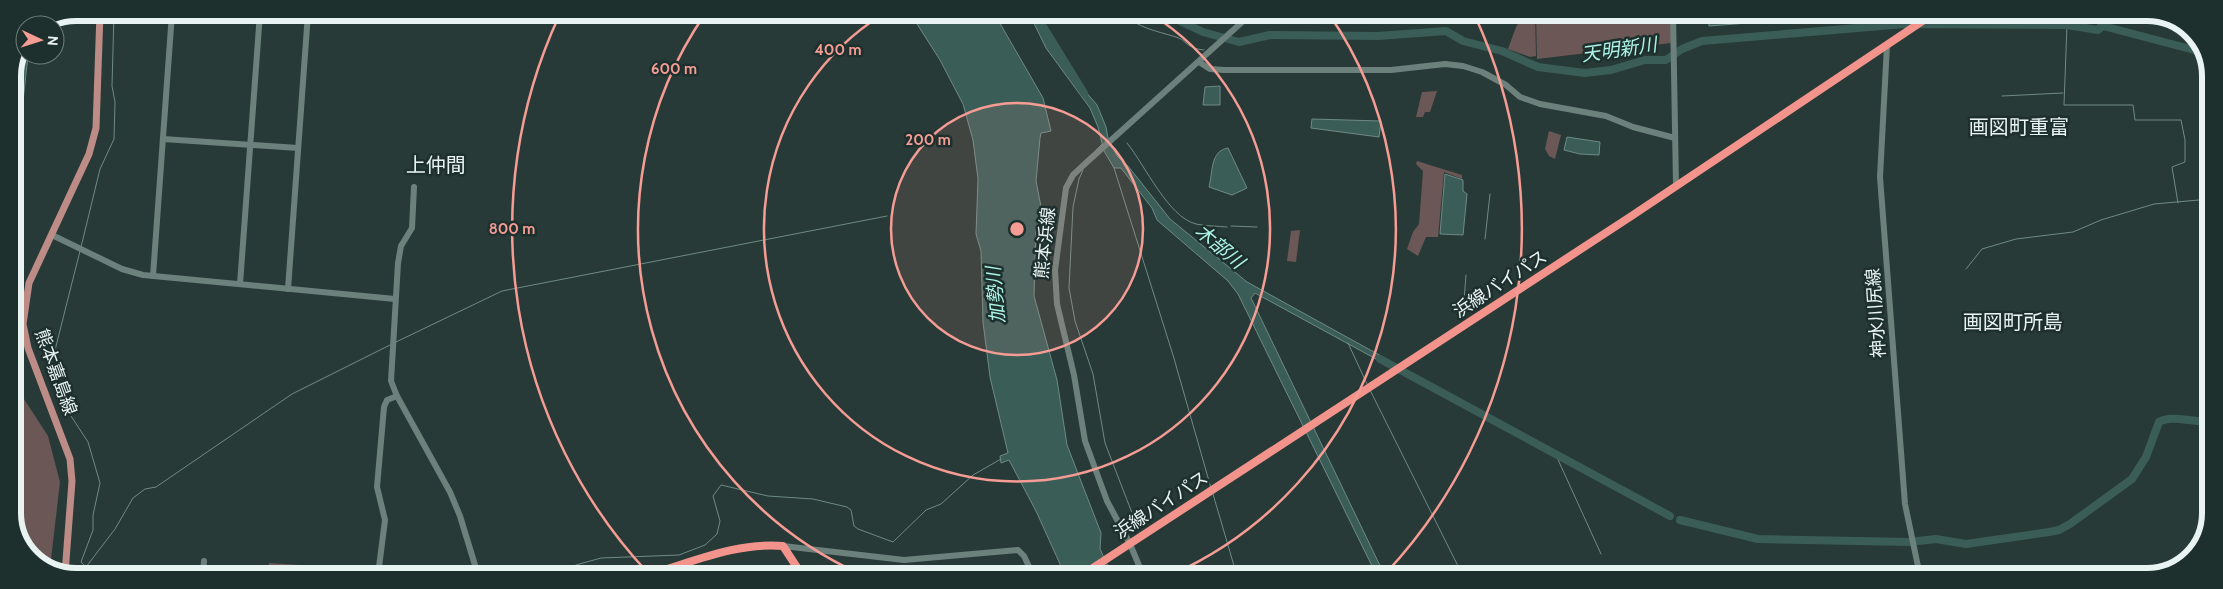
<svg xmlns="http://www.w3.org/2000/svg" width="2223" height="589" viewBox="0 0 2223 589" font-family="Cabin,'Noto Sans JP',sans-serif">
  <rect width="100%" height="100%" fill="#283a37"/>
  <g fill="#6b5755">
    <path d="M1524,14H1535L1536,56L1530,57L1508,49L1516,27Z"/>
    <path d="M1536,14H1671V43L1537,59Z"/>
    <path d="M1437,91L1430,112H1425L1423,117H1416L1422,92Z"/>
    <path d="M1549,131L1561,135L1555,159L1549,156L1545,149Z"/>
    <path d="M1417,161L1462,175V179L1444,172L1438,237H1426L1418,256L1407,249L1413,232L1419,224L1423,171L1416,164Z"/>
    <path d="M1300,230L1296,262L1287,261L1291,231Z"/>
    <path d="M13,396L24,399L48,436L60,482L50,568L28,555L13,518Z"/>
    <path d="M269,563L300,565L299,575H267Z"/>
  </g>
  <g fill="#3a5d58" stroke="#6e8a86">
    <path d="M910,13H994L1043,98L1051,131L1041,133L1040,138L1036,181L1043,217L1036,229L1034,296L1057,380L1067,445L1101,533L1100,549L1112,575H1065L1036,511L1009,460L1001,463L1000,456L1008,453L990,377L983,322L981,251L976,234L978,179L973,140L963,104L940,60Z"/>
    <path d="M1029,13H1037L1066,69L1097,105L1106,127L1108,138L1117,156L1128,166L1170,219L1247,282L1392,362L1387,365L1255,293L1251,298L1385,576H1377L1238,294L1228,281L1157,220L1152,208L1121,168H1114L1104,151L1098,127L1090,108L1046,48Z"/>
    <path d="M1709,14H1761V22L1709,26Z"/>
    <path d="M25,46V55H28L21,120L13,147V76Z"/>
    <path d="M1220,86V105H1203L1205,87Z"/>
    <path d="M1312,119L1381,121L1379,137L1311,128Z"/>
    <path d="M1567,137L1600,142L1599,155L1580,154L1564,150Z"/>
    <path d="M1228,148L1247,188L1232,195L1209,187C1213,172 1210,151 1228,148Z"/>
    <path d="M1445,174L1463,180V191L1467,194L1463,235L1440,234Z"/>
  </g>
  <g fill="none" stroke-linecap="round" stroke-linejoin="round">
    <g stroke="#6e8a86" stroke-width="1">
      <path d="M1122,14C1142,29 1153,30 1176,37C1188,41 1185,48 1204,50"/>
      <path d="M2067,25L2064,105H2133L2135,120H2181L2185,140V162L2172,167L2178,203"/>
      <path d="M2002,96L2063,93"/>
      <path d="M1127,143C1145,165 1168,217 1196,224C1205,226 1217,226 1227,227"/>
      <path d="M1096,150L1102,144"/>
      <path d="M1114,168L1173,355L1211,488"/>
      <path d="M1083,170L1079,179L1073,207L1069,288L1075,321L1093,374L1105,443L1139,531"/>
      <path d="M1231,226L1257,227"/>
      <path d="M1485,239L1490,194"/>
      <path d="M81,247L100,169L114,139L115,102L112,86L114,13"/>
      <path d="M80,251L51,366L61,407L71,416L88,442L100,483L93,515V530L81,562L85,566"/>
      <path d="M1966,269L1982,249L2016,239L2073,232L2101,220L2154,204L2210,199"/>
      <path d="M1463,314L1466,275"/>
      <path d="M396,342L502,291L887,216"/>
      <path d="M1348,343L1367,384"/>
      <path d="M1370,390L1463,576"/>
      <path d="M1555,453L1601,554"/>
      <path d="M1213,494L1237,576"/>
      <path d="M86,574V567L115,529L133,498L145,489L156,487L292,394L390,345"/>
      <path d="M556,575L576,565L601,558L679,555L705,545L717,534L720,521L713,496L721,485L768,496L813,499L847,507L851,510L854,526L858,529L893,542L926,510L941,504L973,475L1001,459"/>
    </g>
    <g stroke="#3a5d58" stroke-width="8">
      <path d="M1165,14L1203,32L1239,42L1270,35L1378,36L1446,31L1463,41L1502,51L1538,67L1585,73L1611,70L1645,60H1666L1682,49L1702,41L1905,24L2067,25L2098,30L2103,26L2202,52"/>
      <path d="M2101,26L2105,23L2104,15"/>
      <path d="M1044,28L1084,93"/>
      <path d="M1380,359L1670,516"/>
      <path d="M1680,520L1758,539L1909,542L1936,539L1966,544L2049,532L2059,530L2070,524L2132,479L2146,457L2159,422C2172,414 2193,423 2209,421"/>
    </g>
    <g stroke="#6c807c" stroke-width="6">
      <path d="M184,13L308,21"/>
      <path d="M1673,14L1676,185"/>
      <path d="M1887,45L1880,177L1905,504L1920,576"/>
      <path d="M1199,62L1210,69L1224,70H1391L1445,64L1463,66L1482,72L1506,85L1520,97L1540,104L1606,116L1633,127L1675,138"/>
      <path d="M163,139L298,148"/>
      <path d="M414,187L412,228L401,246L398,263L391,381L397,396L450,492L460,516L478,575"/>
      <path d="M52,235L122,269L143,275L395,299"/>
      <path d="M153,276L172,13"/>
      <path d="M240,284L260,13"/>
      <path d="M288,289L308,13"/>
      <path d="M783,546L904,560L1018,550L1024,556L1033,575"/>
      <path d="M203,575L204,561"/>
      <path d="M378,575L385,520L377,487L384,407L387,400L397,396"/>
      <path d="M1143,575L1130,544L1107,501L1085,441L1074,375L1057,304L1055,270L1066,188L1073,175L1088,161L1251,14"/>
    </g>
    <path stroke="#bd8c86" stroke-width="7" d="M65,574L72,481L70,459L28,348L23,324L29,283L89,154L96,128L100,13"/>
    <g stroke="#f3948c" stroke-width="8">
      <path d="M647,575C691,563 736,542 783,546L802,575"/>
      <path d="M1082,575L1633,215L1933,14"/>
    </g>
  </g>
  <circle cx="1017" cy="229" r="126" fill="#f59c94" fill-opacity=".12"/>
  <g fill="none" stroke="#f59c94" stroke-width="2.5">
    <circle cx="1017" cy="229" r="126"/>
    <path d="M1151 14A253 253 0 1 1 883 14"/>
    <path d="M860 574A379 379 0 0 1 705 14M1329 14A379 379 0 0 1 1171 575"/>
    <path d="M648 573A505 505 0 0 1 559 16M1475 16A505 505 0 0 1 1386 573"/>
  </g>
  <g text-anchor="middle" stroke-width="5" stroke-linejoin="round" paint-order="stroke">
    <g font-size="18" fill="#e9f4f2" stroke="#1e302d">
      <text transform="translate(1045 243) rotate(-84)" y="6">熊本浜線</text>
      <text transform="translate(1500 284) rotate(-33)" y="6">浜線バイパス</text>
      <text transform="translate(1876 313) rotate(-94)" y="6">神水川尻線</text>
      <text transform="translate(56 372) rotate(70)" y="6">熊本嘉島線</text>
      <text transform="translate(1161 505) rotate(-33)" y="6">浜線バイパス</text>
    </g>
    <g font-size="19" font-style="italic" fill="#adf3e8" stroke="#1e302d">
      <text transform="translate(1619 49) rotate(-8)" y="7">天明新川</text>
      <text transform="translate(1220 246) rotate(40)" y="7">木部川</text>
      <text transform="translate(995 295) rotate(-95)" y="7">加勢川</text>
    </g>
    <g font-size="20" fill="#e9f4f2" stroke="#1e302d">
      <text x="2019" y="134">画図町重富</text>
      <text x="436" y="172">上仲間</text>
      <text x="2013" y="329">画図町所島</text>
    </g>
  </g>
  <path d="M0 0H2223V589H0ZM76 21H2147A55 55 0 0 1 2202 76V513A55 55 0 0 1 2147 568H76A55 55 0 0 1 21 513V76A55 55 0 0 1 76 21Z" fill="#1e302d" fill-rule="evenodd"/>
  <path fill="none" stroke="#e9f4f2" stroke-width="6" d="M76 21H2147A55 55 0 0 1 2202 76V513A55 55 0 0 1 2147 568H76A55 55 0 0 1 21 513V76A55 55 0 0 1 76 21Z"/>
  <circle cx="1017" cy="229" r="8" fill="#f59c94" stroke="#1e302d" stroke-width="2.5"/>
  <g font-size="15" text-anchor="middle" font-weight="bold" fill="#f59c94" stroke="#1e302d" stroke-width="5" stroke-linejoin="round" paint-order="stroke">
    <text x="838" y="55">400 m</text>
    <text x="674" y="74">600 m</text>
    <text x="928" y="145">200 m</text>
    <text x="512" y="234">800 m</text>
  </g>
  <g transform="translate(40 40) rotate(94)"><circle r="24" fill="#1e302d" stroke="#6f7e7c"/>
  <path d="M0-4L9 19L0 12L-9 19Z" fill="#f59c94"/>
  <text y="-8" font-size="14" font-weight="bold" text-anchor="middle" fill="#e9f4f2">N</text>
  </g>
</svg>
